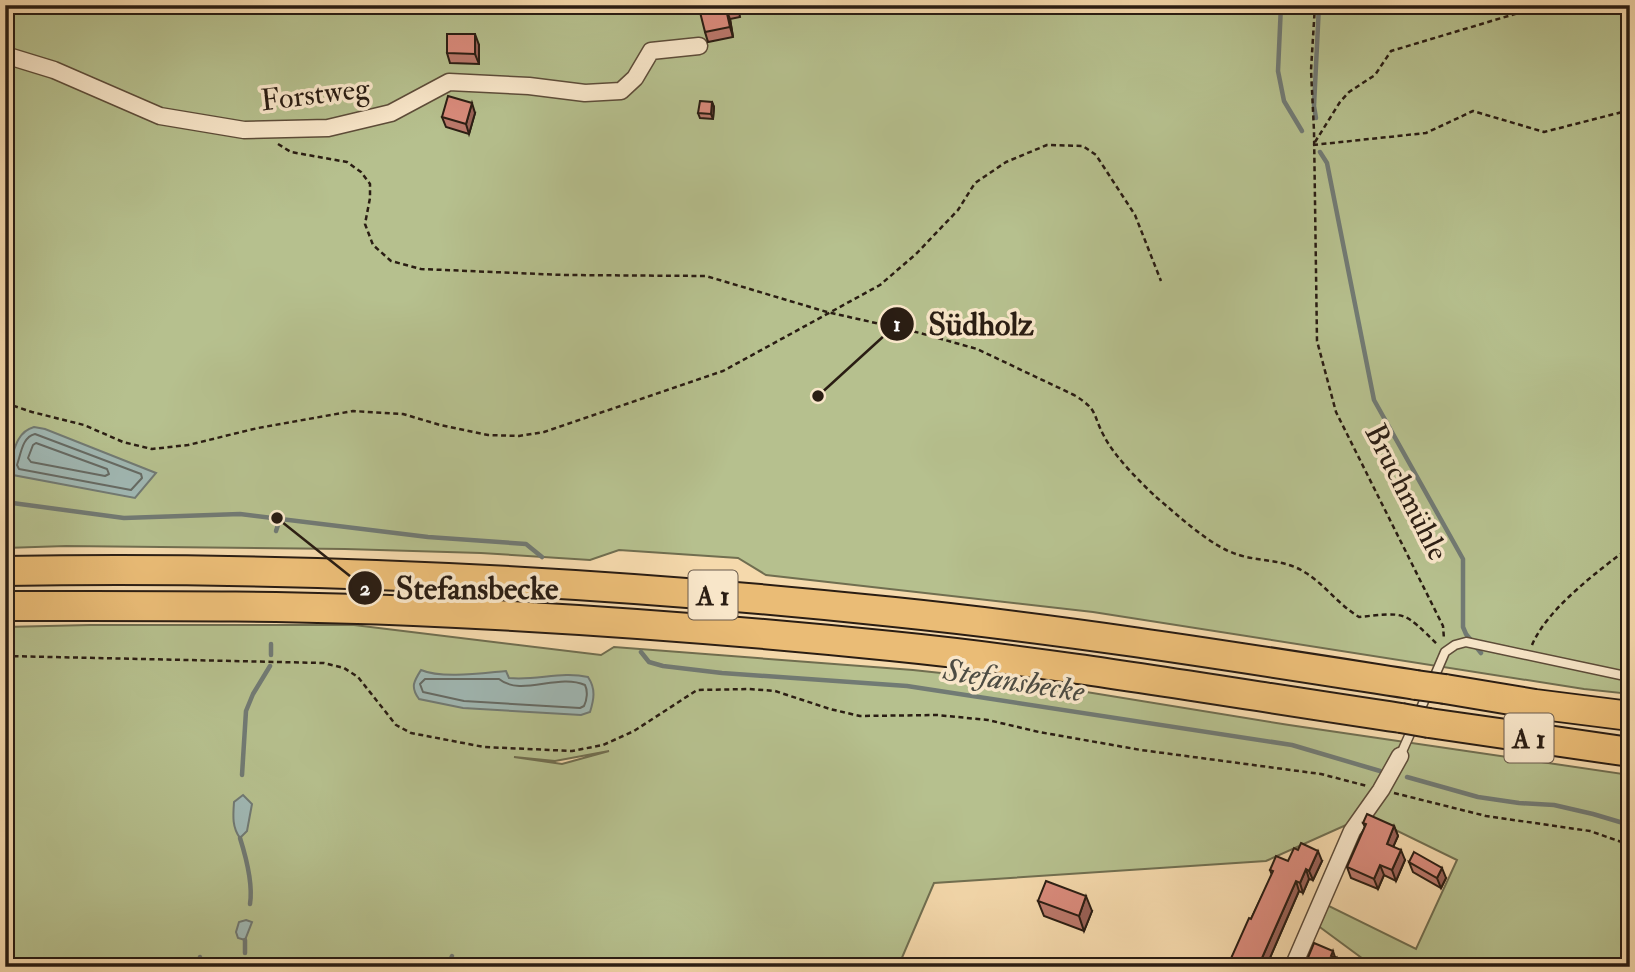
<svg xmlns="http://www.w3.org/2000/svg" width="1635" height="972" viewBox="0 0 1635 972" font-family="'IM FELL Double Pica',serif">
  <rect width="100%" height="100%" fill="#f5d9ac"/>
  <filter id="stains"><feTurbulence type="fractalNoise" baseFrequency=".00286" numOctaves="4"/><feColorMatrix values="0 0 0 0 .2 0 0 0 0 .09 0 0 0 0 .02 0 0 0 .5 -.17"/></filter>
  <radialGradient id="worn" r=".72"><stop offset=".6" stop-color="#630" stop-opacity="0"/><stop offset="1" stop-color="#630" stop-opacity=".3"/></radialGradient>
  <g fill="#b6c08e" stroke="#706e50" stroke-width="2" fill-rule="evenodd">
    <path d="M5,5H1630V694L1584,689L1093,612L766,575L738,558L619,550L590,560L481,553L345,549L66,546L5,548Z"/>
    <path d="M90,625H354L601,655L614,647L913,670L1025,682L1289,725L1630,775V967H1374L1317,925L1327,905L1416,949L1457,860L1369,817L1355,821L1266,861L934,883L898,967H5V627ZM609,751L562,764L514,757L555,761Z"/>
  </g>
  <g fill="#a0b8b4" stroke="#717a74" stroke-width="2">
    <path d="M34,427L45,429L156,473L135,498L13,475L9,467C14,451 16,432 34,427Z"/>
    <path d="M421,670C442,679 483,673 506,671L509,678C536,681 561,671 588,677C596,689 594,699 590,712L581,715L463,708L419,699C410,687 414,681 421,670Z"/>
    <path d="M243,795L252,804L247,831L240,838C232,827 233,816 234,802Z"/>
    <path d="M246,920L252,922L245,940L238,938L236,932L239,922Z"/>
  </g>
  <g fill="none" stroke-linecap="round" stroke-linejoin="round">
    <g stroke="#656a64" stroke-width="2">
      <path d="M35,434L141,474L142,478L131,490L19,469L17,465C21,454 22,437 35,434Z"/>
      <path d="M36,443L107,469L109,474L105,476L31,462L28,458L33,445Z"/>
      <path d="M425,679H499C521,697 558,673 585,685C588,691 587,700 584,706L580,708L464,701L423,692L420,684Z"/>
    </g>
    <g stroke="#717a74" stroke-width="4.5">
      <path d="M1281,5L1278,71L1284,101L1302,131"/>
      <path d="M1316,118L1314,106L1319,5"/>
      <path d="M1320,152L1327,163L1374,400L1463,559V627L1466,634L1481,653"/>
      <path d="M5,502L124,518L240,514L428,537L526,544L542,557"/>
      <path d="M276,531L280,519"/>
      <path d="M641,652L649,662L663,666L722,673L907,686L1292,745L1380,771"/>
      <path d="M271,655V644"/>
      <path d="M242,775L246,711L253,694L270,666"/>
      <path d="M1407,777L1478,797L1519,803L1554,805L1593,814L1630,825"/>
      <path d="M240,838C246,857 253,885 250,904"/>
      <path d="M245,953V940"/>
      <path d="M198,967L200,957"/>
      <path d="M241,967L243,961"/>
      <path d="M448,967L452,956"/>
    </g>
    <defs>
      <g id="lane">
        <path d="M1418,715L1445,652L1455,645L1466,642L1630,677"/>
        <path d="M1400,756L1413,727"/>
      </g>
      <g id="street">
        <path d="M5,55L54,70L160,116L244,130L328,128L391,113L449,82L529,86L585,93L621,91L635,78L651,51L699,46"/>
        <path d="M1293,967L1352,831L1381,790L1400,756"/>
      </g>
      <g id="highway">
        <path d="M5,571C302,566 599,581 894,612C1069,630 1243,658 1416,685"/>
        <path d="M5,606C141,606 278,605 414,611C573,618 733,630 891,646C1062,663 1231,693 1401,718"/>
        <path d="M1445,689L1535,704L1630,716"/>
        <path d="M1429,723L1630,752"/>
      </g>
    </defs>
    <use href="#lane" stroke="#5d4c39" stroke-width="11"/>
    <use href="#street" stroke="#5d4c39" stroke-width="19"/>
    <use href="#highway" stroke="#2a1d13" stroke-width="32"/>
    <g stroke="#2a1d13" stroke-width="2.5" stroke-dasharray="5 3.5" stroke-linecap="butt">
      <path d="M1315,5L1311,70L1314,131L1317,341L1336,412L1443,626L1444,639"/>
      <path d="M1315,142L1340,102L1349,92L1375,75L1391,51L1545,5"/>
      <path d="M278,144L291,152L347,162L361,172L370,184V198L365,224L373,245L391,261L421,269L564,275L706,276L827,312L920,333L977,349L1074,395C1099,410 1092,414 1104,436C1114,456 1140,482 1156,497C1179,516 1211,547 1239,555C1262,562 1285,559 1306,573C1325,585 1339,605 1359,617C1407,612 1403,611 1438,645"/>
      <path d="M1313,145L1426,133L1473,111L1544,132L1630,110"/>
      <path d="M5,403L32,412L84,425L123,442L152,449L188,445L258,428L353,411L403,414L440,425L488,435L519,436L544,432L723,371L880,285L916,254L958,210L975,183L1006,162L1047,145L1083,146L1096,155L1135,215L1161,281"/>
      <path d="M1532,645C1547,609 1599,570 1630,547"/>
      <path d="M5,656L324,663L344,668L358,677L396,725L411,733L484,747L572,751L603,745L634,731L697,690L749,689L775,691L830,709L860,716L937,715L988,720L1039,732L1141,750L1321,774L1367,786"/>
      <path d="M1394,793L1486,816L1590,831L1630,845"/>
    </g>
    <use href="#lane" stroke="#f8e6c9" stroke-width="8"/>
    <use href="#street" stroke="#f8e6c9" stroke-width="16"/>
    <use href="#highway" stroke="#eabc76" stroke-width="28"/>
    <defs>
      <g id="highway-bridge">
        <path d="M1416,685L1445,689"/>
        <path d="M1401,718L1429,723"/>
      </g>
    </defs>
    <use href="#highway-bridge" stroke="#2a1d13" stroke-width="32" stroke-linecap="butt"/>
    <use href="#highway-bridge" stroke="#eabc76" stroke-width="28"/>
  </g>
  <g fill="#bb786b" stroke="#2a1d13" stroke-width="2">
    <path d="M715,5H738L740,17L730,19L733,37L708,42L705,32L716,9Z"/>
    <path d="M479,45V64L450,63L447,53Z"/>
    <path d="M712,102L714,107L713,119L700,118L698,113Z"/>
    <path d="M475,113L469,134L446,127L442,117Z"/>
    <path d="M1363,823L1394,826L1398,836L1393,847L1405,860L1396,881L1384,875L1378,889L1351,878L1347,867L1365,827Z"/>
    <path d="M1288,861H1322L1313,880L1309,879L1303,893L1299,891L1266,967H1225L1229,963L1251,919L1272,875L1270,870Z"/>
    <path d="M1409,862L1446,878L1441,888L1413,872Z"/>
    <path d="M1038,901L1092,911L1084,931L1044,916Z"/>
    <path d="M1335,957L1337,958L1340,967H1309L1307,960Z"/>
  </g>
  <g fill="#996157" stroke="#2a1d13" stroke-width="2">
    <path d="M726,9L730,19L733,37L730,27Z"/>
    <path d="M475,34L479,45V64L475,54Z"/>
    <path d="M712,102L714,107L713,119L711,114Z"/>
    <path d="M472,103L475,113L469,134L466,124Z"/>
    <path d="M1394,826L1398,836L1390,854L1387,844Z"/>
    <path d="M1401,850L1405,860L1396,881L1392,870Z"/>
    <path d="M1318,851L1322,861L1313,880L1309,871Z"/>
    <path d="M1380,865L1384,875L1378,889L1374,879Z"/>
    <path d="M1442,868L1446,878L1441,888L1437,878Z"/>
    <path d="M1306,869L1309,879L1303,893L1300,883Z"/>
    <path d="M1296,881L1299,891L1266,967H1258Z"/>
    <path d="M1086,896L1092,911L1084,931L1079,916Z"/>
    <path d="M1333,951L1336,960L1337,958L1340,967H1334L1331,956Z"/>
  </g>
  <g fill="#da8b7c" stroke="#2a1d13" stroke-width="2">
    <path d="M715,5H736L737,7L726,9L730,27L705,32L700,12L716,9Z"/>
    <path d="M447,34H475V54L447,53Z"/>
    <path d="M448,96L472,103L466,124L442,117Z"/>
    <path d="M700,101L712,102L711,114L698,113Z"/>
    <path d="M1367,814L1394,826L1387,844L1401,850L1392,870L1380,865L1374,879L1347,867L1366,824L1363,823Z"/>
    <path d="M1301,843L1318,851L1309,871L1306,869L1300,883L1296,881L1258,967H1225L1227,962L1229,963L1249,918L1251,919L1273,871L1270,870L1276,856L1288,861L1294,848L1298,850Z"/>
    <path d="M1414,852L1442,868L1437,878L1409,862Z"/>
    <path d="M1046,881L1086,896L1079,916L1038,901Z"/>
    <path d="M1314,943L1333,951L1331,956L1337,958L1334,967H1322L1307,960Z"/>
  </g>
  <g text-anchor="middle" stroke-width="7" stroke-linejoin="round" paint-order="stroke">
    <g fill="#f8e6c9" stroke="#68594a" stroke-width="2">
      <rect x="688.5" y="570.5" width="49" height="49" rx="5"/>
      <rect x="1504.5" y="713.5" width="49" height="49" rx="5"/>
    </g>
    <g font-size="28" font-weight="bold" fill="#2a1d13">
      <text x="713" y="605">A 1</text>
      <text x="1529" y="748">A 1</text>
    </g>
    <g font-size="30" fill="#2a1d13" stroke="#f8e6c9">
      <text transform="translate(315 94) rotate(-7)" y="10">Forstweg</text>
      <text transform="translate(1407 492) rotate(63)" y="10">Bruchmühle</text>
    </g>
    <g font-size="32" font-style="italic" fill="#4d4c43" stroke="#f8e6c9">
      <text transform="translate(1014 680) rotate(9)" y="11">Stefansbecke</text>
    </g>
  </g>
  <path fill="none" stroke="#2a1d13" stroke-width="2.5" d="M818 396L897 324M277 518L365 588"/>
  <g fill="#2a1d13" stroke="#f8e6c9" stroke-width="2.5">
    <circle cx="818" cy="396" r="7"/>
    <circle cx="277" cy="518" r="7"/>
    <circle cx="897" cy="324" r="18"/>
    <circle cx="365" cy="588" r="18"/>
  </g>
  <g font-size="21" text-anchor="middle" font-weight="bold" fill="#fff">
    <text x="897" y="331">1</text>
    <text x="365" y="595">2</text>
  </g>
  <g font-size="32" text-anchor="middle" font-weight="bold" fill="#2a1d13" stroke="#f8e6c9" stroke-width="7" stroke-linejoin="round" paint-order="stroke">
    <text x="981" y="335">Südholz</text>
    <text x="477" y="599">Stefansbecke</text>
  </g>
  <rect width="1635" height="972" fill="none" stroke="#f5d9ac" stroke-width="28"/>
  <rect x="7" y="7" width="1621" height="958" fill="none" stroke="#2a1d13" stroke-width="3.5"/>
  <rect x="14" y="14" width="1607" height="944" fill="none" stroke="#2a1d13" stroke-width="2"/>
  <rect width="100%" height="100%" filter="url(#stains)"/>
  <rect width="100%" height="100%" fill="url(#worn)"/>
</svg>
